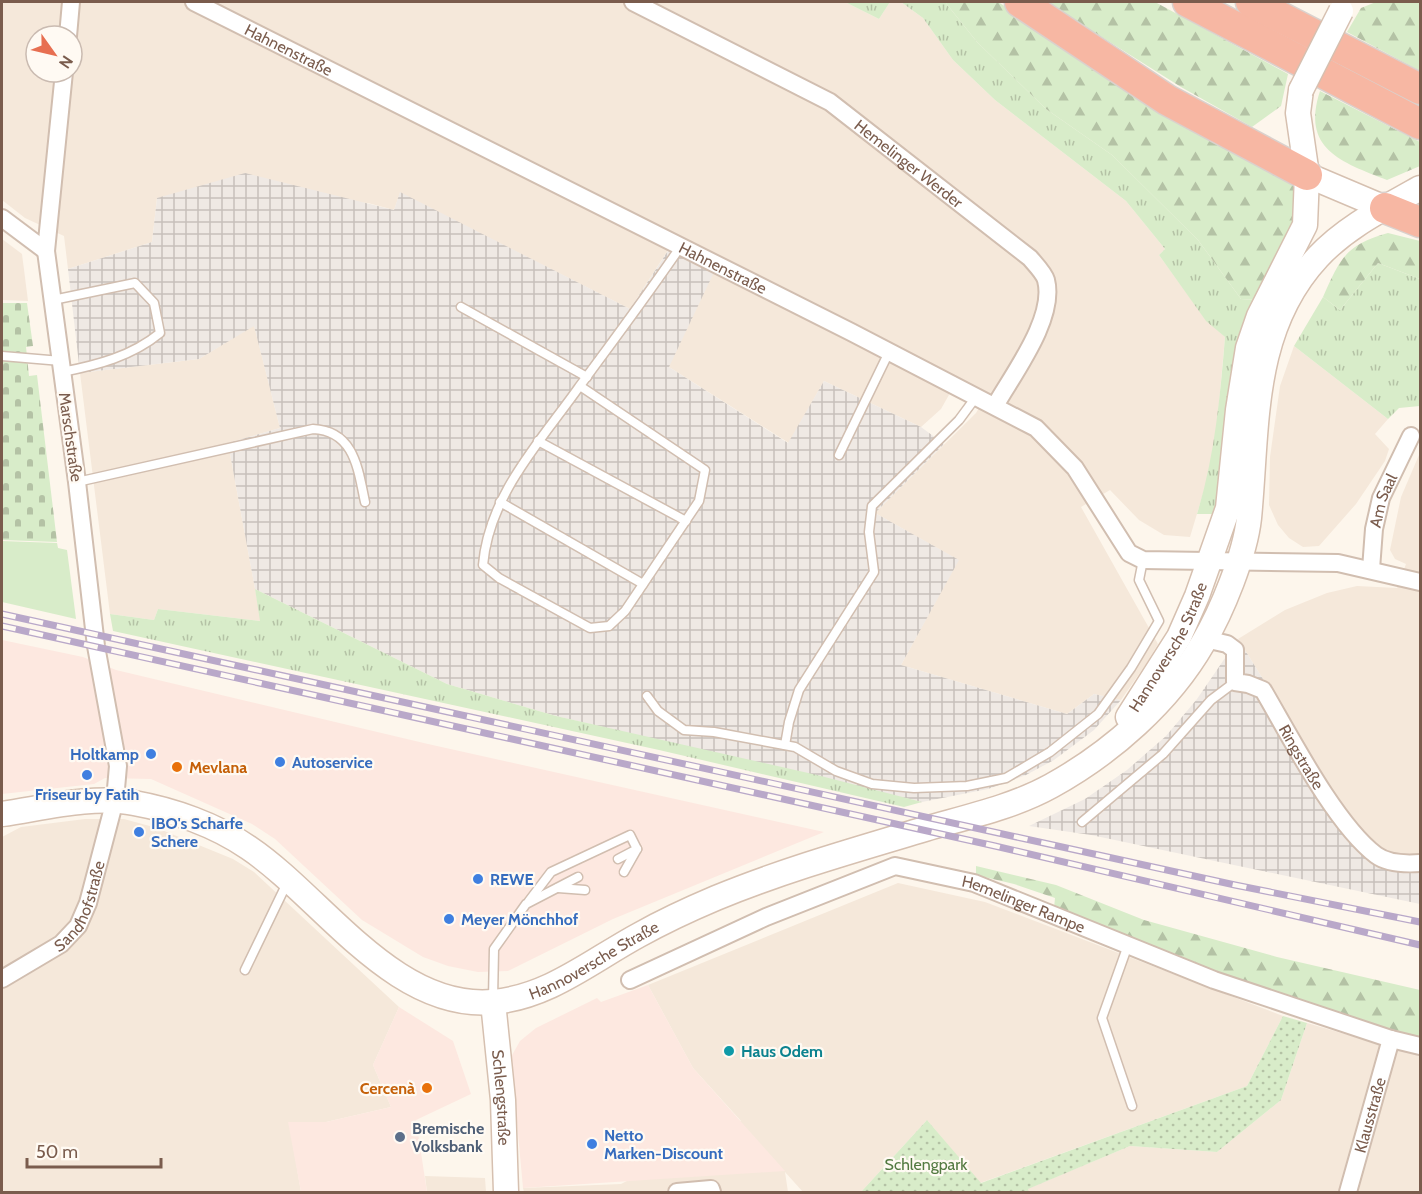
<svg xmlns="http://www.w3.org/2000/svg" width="1422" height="1194" viewBox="0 0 1422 1194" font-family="Cabin,sans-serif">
  <defs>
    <pattern id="industrial-grid" width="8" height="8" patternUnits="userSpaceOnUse" patternTransform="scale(1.5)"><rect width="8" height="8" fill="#efe9e4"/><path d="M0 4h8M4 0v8" fill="none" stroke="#c7c0bb"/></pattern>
    <pattern id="grass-tufts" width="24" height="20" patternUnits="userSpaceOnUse" patternTransform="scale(1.5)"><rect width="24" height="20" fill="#d8ecc9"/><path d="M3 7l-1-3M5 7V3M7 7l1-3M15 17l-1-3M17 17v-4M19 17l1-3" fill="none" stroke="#b4c2a5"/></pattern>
    <pattern id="forest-firs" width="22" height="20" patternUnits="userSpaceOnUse" patternTransform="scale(1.5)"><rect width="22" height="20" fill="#d8ecc9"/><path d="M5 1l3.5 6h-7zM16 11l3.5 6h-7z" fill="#b4c2a5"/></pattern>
    <pattern id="cemetery-stones" width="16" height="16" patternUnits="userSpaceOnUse" patternTransform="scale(1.5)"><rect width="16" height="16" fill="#d8ecc9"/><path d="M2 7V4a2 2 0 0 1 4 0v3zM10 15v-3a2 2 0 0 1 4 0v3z" fill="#b4c2a5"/></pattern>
    <pattern id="park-dots" width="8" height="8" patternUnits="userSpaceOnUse" patternTransform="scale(1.5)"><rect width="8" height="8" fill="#d8ecc9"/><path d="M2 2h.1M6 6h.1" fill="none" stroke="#b4c2a5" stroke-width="1.8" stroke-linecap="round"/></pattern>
  </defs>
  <rect width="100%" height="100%" fill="#fdf6ec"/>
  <g fill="#f5e8da" fill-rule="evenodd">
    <path d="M2,2H845L879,19L890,2H901L923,18L953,60L995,100L1126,201L1165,249L1159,255L1206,320L1225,337L1217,425L1208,477L1190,537L1164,535L1139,520L1110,490L1081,507L1158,644L1146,664L1121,700L1094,694L1067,714L901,665L958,560L875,513L976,413L983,401L954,386L941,409L921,427L824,381L789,443L669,367L672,244L630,309L400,193L394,210L368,203L180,193L157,198L152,242L68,269L64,236L25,218L2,200ZM36,36H72V72H36Z"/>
    <path d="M2,239L22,254L28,301L2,300Z"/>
    <path d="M254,325L280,428L228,443L261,621L158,609L154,620L110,614L80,373L199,359Z"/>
    <path d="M1294,346L1388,419L1375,434L1389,449L1385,461L1356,504L1319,546L1303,547L1289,538L1278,525L1269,505L1270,457L1280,386Z"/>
    <path d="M1419,455L1420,859H1418L1383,850L1366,836L1343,807L1238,639L1285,610L1327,593L1357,586L1397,588L1406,564L1395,559L1390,550L1401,497Z"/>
    <path d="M85,819H124L157,828L233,859L254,872L399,1007L373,1065L391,1107L326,1122H289L301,1192H2V837L21,827Z"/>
    <path d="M898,883L985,902L1283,1016L1247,1086L980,1183L927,1120L861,1192H803L785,1172L788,1192H524L523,1188L621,1184L741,1121L693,1068L648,985Z"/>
    <path d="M1307,1023L1420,1056V1192H1029L1027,1189L1130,1146L1217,1152L1281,1100Z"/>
    <path d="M425,1176L485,1178L486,1192H427Z"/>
  </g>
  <g fill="#fde8e0">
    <path d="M2,640L83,657L116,670L428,744L824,832L613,919L508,971L478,972L448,966L423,957L362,920L275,839L252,824L151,779L105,778L94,784L2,794Z"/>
    <path d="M648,985L693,1068L785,1171L523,1188L511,1057L520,1041L536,1028L597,998L601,1002Z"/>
    <path d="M399,1007L453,1041L471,1094L416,1120L427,1192H301L288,1122H326L391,1107L373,1065Z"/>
  </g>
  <g fill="url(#industrial-grid)">
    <path d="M245,173L394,210L400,192L630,309L673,243L717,266L669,367L788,443L824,381L921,427L944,444L875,513L959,560L901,665L1067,714L1094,694L1121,700L1094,730L1054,760L1026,775L988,789L922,802L556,716L447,684L255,589L228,443L280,428L254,326L199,359L80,373L68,269L152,242L157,198Z"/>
    <path d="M1238,639L1343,807L1366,836L1383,850L1420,859V904L1091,835L1029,826L1085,799L1127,770L1166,736L1197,699Z"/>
  </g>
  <g fill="url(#grass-tufts)">
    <path d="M845,2H890L879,19Z"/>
    <path d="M901,2H945L977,42L1046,109L1112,155L1198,240L1241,299L1256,300L1218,514H1197C1215,455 1220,397 1225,337L1206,321L1159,255L1165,249L1126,201L995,100L953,60L923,18Z"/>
    <path d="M1378,263L1420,279V406L1399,408L1388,419L1294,346L1323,297L1340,310Z"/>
    <path d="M255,589L447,684L556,716L817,775L922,802L904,807L659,750L113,631L110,614L154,620L158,609L260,621Z"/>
  </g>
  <g fill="url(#forest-firs)">
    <path d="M945,2H998L1294,183L1297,220L1256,300L1241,299L1198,240L1112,155L1046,109L977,42Z"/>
    <path d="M1046,2H1155L1288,74L1281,106L1252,127L1181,87Z"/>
    <path d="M1376,2H1420V71L1347,32L1361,8Z"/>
    <path d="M1320,91L1420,142V166L1387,180C1341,162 1301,149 1320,91Z"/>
    <path d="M1388,233L1420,241V279L1378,263L1340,310L1323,297C1340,259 1345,245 1388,233Z"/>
    <path d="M976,866L1056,885L1144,920L1277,957L1420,990V1038L1393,1032L1225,977L1054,908L1055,898L1014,884L976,875Z"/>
  </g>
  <path fill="url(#cemetery-stones)" d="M2,303H27L33,346L26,347L29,376L37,375L57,542L2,540Z"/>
  <path fill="url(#park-dots)" d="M1283,1016L1307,1023L1281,1100L1217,1152L1130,1146L1028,1189L1029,1192H861L927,1120L981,1183L1247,1086Z"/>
  <path fill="#d8ecc9" d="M2,541L57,543L58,548L67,550L76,619L2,602Z"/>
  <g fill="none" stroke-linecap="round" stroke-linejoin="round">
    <defs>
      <g id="lane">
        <path d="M53,300L135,283L154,303L160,333C132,356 98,365 62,372"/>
        <path d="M461,307L587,377"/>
        <path d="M2,356L61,361"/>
        <path d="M580,386L705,470L699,501L625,611L609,626L590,628L499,578L483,565C489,495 540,442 579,387C614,340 648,294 681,246"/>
        <path d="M538,441L686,521"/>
        <path d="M839,455L889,352"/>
        <path d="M77,482L313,429C355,431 358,470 365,502"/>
        <path d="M500,502L643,584"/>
        <path d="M647,696L658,711L684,730L714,732L795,747L836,771L872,784L914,788L967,786L1006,778L1050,752L1098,714L1131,668L1159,621L1139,580L1143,560"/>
        <path d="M785,745L789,722L799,690L874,572L869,532L872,506L959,420L976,397"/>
        <path d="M1082,822L1163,754L1211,700L1235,682"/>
        <path d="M624,872L637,849"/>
        <path d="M558,888L585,890"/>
        <path d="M529,901L551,872L630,835L637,849L618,859"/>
        <path d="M1128,945L1102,1018L1132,1106"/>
        <path d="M245,970L287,883"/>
        <path d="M493,999L494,949L526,904L578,877"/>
      </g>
      <g id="street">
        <path id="s1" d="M194,2L851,332L1036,428L1075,468L1129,553L1143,560L1338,563L1420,582"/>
        <path id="s2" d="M633,2L830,102L1030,258C1035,264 1044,273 1046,280C1056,318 1013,374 995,406"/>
        <path d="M68,36L71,2"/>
        <path d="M2,218L46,251"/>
        <path id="s3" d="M1371,569L1374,529L1381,498L1411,436"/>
        <path id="s4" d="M1205,639L1227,644L1235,650V682L1248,684L1263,690C1290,736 1335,824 1376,855C1388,864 1406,864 1420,863"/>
        <path id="s5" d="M2,979L61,944L78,926L88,903L115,800L118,766L96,646L77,482L46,251L64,72"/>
        <path id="s6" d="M630,980L766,917L895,866L974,883L1214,980L1391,1039L1420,1046"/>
        <path d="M677,1192L711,1189L712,1192"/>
        <path id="s7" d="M1348,1192L1391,1039"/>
      </g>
      <g id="secondary">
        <path d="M1307,175L1385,208"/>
        <path id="s8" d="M1128,717L1179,637L1197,596L1228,508L1238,410L1248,348L1259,316L1305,225L1307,175L1298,113L1301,90"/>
        <path id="s9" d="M2,814C44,808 92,795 134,803C173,810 216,825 249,848C322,897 394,1011 493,1002C549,997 591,961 639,935C664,921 690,909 716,898C784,870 855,850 925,829C967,817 1013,807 1051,786C1111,753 1169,702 1203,643C1222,611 1245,555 1249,518C1258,427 1250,330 1318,257C1347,226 1385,208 1420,188"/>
        <path id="s10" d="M493,1002L503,1100L506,1192"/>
      </g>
      <g id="highway">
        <path d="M1020,2L1167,100L1307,175"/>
        <path d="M1188,2L1420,124"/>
        <path d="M1251,2L1420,89"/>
        <path d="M1385,208L1420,222"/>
      </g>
    </defs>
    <use href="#lane" stroke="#d1beb0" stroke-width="11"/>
    <use href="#street" stroke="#d1beb0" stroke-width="20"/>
    <use href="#secondary" stroke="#d6c0b0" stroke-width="27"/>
    <use href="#highway" stroke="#dad1cd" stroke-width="33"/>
    <use href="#lane" stroke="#fff" stroke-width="8"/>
    <use href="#street" stroke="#fff" stroke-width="16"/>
    <use href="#secondary" stroke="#fff" stroke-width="24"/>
    <use href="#highway" stroke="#f7b7a3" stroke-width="30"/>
    <defs>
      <g id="rail">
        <path d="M2,614L1235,885L1420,922"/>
        <path d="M2,626L995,846L1420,945"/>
      </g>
    </defs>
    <use href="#rail" stroke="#b9a8c9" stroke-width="7"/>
    <use href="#rail" stroke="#fffaf3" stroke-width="4.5" stroke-dasharray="14" stroke-linecap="butt"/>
    <defs>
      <path id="secondary-bridge" d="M1301,90L1341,11"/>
    </defs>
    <use href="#secondary-bridge" stroke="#d6c0b0" stroke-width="27" stroke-linecap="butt"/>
    <use href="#secondary-bridge" stroke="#fff" stroke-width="24"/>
  </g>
  <g fill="#3f7fe0" stroke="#fffaf3" stroke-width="2">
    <circle cx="151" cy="754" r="6"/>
    <circle cx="280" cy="762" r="6"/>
    <circle cx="87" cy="775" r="6"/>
    <circle cx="139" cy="832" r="6"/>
    <circle cx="478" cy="879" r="6"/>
    <circle cx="449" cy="919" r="6"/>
    <circle cx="592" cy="1144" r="6"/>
  </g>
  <g fill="#e8710a" stroke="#fffaf3" stroke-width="2">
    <circle cx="177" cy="767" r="6"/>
    <circle cx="427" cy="1088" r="6"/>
  </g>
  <circle fill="#0f9aa8" stroke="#fffaf3" stroke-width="2" cx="729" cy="1051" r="6"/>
  <circle fill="#5c6f8a" stroke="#fffaf3" stroke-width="2" cx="400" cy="1137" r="6"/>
  <g text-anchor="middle" stroke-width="4.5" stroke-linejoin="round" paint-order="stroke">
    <g font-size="16" fill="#7a5c4d" stroke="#fffaf3">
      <text dy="6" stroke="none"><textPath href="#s1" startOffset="106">Hahnenstraße</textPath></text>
      <text dy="6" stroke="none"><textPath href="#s2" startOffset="321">Hemelinger Werder</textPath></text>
      <text dy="6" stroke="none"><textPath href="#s1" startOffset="592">Hahnenstraße</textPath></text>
      <text transform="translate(71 437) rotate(82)" y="6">Marschstraße</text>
      <text dy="6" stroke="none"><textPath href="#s3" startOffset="70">Am Saal</textPath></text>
      <text dy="6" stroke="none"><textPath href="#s8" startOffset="81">Hannoversche Straße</textPath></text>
      <text dy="6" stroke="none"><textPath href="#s4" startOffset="171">Ringstraße</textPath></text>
      <text dy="6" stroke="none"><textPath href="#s5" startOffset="112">Sandhofstraße</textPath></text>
      <text dy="6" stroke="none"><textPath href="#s6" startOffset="423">Hemelinger Rampe</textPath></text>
      <text dy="6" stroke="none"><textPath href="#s9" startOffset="664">Hannoversche Straße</textPath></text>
      <text dy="6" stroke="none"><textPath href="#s10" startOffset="96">Schlengstraße</textPath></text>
      <text dy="6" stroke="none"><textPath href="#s7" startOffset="80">Klausstraße</textPath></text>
    </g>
    <g font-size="16" font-weight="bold" fill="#366cbe" stroke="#fffaf3" text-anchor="start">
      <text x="139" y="760" text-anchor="end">Holtkamp</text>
      <text x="292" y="768">Autoservice</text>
      <text x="87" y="800" text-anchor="middle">Friseur by Fatih</text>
      <text x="151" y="829">IBO's Scharfe<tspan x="151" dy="18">Schere</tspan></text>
      <text x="490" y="885">REWE</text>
      <text x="461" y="925">Meyer Mönchhof</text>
      <text x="604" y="1141">Netto<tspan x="604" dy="18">Marken-Discount</tspan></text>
    </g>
    <g font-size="16" font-weight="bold" fill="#c56008" stroke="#fffaf3" text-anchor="start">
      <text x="189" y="773">Mevlana</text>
      <text x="415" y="1094" text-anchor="end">Cercenà</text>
    </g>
    <g font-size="16" font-weight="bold" fill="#0d838f" stroke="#fffaf3" text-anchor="start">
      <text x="741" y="1057">Haus Odem</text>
    </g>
    <g font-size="16" font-weight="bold" fill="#4e5e75" stroke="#fffaf3" text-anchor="start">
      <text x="412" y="1134">Bremische<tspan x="412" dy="18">Volksbank</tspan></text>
    </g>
    <g font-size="16" fill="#537a41" stroke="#fffaf3">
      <text x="926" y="1170">Schlengpark</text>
    </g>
  </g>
  <rect width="1422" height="1194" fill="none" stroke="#7a5c4d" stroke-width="6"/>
  <g transform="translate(54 54) rotate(124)"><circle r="28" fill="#fffaf3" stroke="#cabbb1" stroke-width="1.5"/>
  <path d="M0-4.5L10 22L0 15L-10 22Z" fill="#e76f51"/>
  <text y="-9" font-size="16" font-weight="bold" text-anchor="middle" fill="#7a5c4d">N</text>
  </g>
  <path d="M27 1158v9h134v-9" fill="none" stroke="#7a5c4d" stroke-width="3"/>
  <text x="36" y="1158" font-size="18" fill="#7a5c4d" stroke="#fffaf3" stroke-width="4.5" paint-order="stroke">50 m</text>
</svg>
